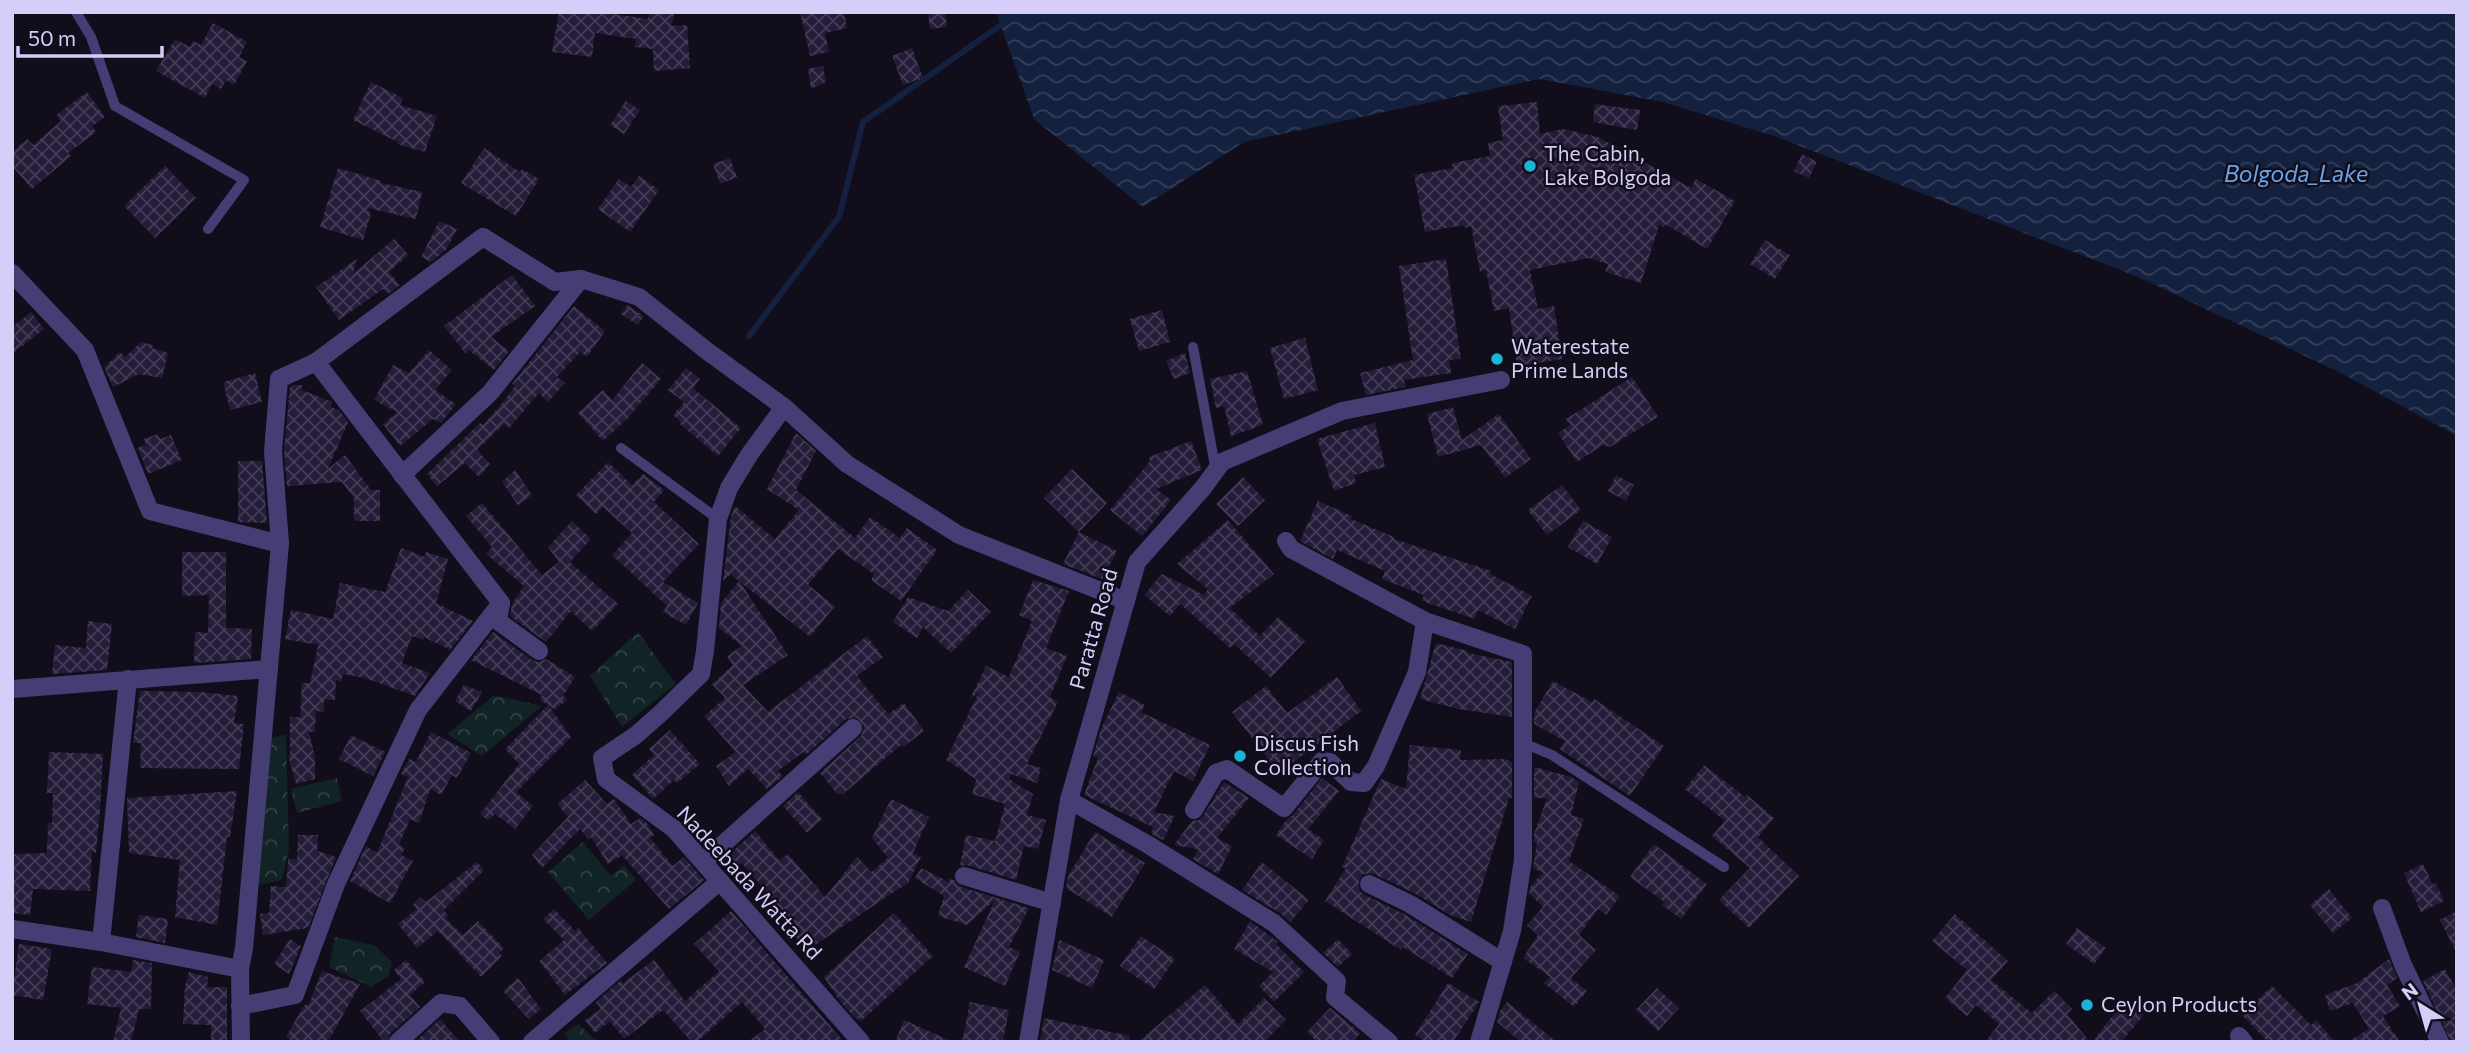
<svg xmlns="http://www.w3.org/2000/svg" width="2469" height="1054" viewBox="0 0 2469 1054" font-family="Commissioner,sans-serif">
  <defs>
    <pattern id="forest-crowns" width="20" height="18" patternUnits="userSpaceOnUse" patternTransform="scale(1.75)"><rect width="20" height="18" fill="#112324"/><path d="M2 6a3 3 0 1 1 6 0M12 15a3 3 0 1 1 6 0" fill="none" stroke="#334245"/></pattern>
    <pattern id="water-waves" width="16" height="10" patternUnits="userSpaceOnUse" patternTransform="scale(1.75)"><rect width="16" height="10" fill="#13203e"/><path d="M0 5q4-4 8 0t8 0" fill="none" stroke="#353f5b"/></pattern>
    <pattern id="building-cross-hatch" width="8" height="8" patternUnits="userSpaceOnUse" patternTransform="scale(1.75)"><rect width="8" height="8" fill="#241c39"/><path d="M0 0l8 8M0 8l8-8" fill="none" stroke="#433c56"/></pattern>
  </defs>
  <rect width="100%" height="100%" fill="#110d1b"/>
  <g fill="url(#forest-crowns)">
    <path d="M638,632L676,684L622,727L590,676Z"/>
    <path d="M494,695L542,706L482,756L447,734Z"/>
    <path d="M286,735L289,849L282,880L254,886L267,738Z"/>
    <path d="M337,778L342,801L297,813L291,789Z"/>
    <path d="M583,842L611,876L624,865L636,880L589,920L548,872Z"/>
    <path d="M335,937L374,945L392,962L388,976L371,987L329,967Z"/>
    <path d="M578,1024L595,1039L606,1042H571L564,1033Z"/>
  </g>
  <path fill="url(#water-waves)" d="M996,12H2457V436L2337,371L2138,277L1774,136L1663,102L1539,79L1244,142L1143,207L1034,119Z"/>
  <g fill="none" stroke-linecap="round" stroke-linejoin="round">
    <path stroke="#13203e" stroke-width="6" d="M749,336L839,217L863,122L1001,25"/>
  </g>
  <g fill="url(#building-cross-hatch)">
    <path d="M559,12H600L648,19L650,12H675L671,26L687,25L690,68L654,71L653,49L635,47L636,39L595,33L592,57L552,52Z"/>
    <path d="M800,12H844L847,28L825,33L829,52L810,56Z"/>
    <path d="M928,12H945L947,27L930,29Z"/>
    <path d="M213,23L247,42L239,57L247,61L234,85L226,80L221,89L212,84L205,98L156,71L175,39L190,47L193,41L201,45Z"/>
    <path d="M912,48L923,78L903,85L892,56Z"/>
    <path d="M823,66L826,82L811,89L808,69Z"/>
    <path d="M371,82L403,98L400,105L437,116L425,152L397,144L398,142L353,120Z"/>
    <path d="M87,92L105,117L92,126L96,132L68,153L71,156L32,189L12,166V152L27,139L33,145L61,121L56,115Z"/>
    <path d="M626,101L640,110L624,134L610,125Z"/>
    <path d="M1537,102L1540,134L1563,129L1598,137L1691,188L1696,179L1735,201L1707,249L1665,224L1664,227L1659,225L1641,283L1605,272L1608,264L1589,258L1530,270L1538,309L1554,306L1562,359L1517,366L1509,308L1494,311L1486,270L1480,272L1471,226L1464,228L1463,225L1425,232L1414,175L1453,168L1452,163L1490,156L1488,143L1503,140L1498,106Z"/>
    <path d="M1595,104L1640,110L1637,130L1593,122Z"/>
    <path d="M484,148L520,172L522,169L539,179L516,216L461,183Z"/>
    <path d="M1802,154L1817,162L1809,178L1794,171Z"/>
    <path d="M730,158L737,177L720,184L713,164Z"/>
    <path d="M165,166L196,198L155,238L124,206Z"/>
    <path d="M338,168L381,181V183L422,192L416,219L367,208L371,213L363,240L320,227Z"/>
    <path d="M639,176L659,190L630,232L598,209L619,179L631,187Z"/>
    <path d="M439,221L457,229L446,250L431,262L421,257Z"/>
    <path d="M394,239L408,255L389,272L400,285L388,294L383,289L339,320L316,287L357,259L353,274Z"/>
    <path d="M1765,240L1790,255L1775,279L1750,264Z"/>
    <path d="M1446,259L1461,359L1449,360L1451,373L1404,380L1405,387L1366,395L1360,373L1413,360L1399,266Z"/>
    <path d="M512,275L535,306L491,337L509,351L494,370L469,350L466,354L444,326Z"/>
    <path d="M627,305L644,316L638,325L621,314Z"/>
    <path d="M574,306L605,331L587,357L580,352L557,377L565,383L548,402L539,393L509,428L504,424L477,450L490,464L479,477L465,463L437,486L427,474L480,423L483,425L504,401L515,386L512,384Z"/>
    <path d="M1162,310L1170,342L1139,351L1130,319Z"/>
    <path d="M31,312L44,329L12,354V327Z"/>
    <path d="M1305,338L1318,390L1284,399L1270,348Z"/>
    <path d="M141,342L153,345L152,348L168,353L162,378L139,374L113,387L104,367L120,352L125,357Z"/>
    <path d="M429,350L452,370L435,390L456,404L441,423L433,419L400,446L383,424L397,412L374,400L393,365L409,373Z"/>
    <path d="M1185,353L1190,373L1174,379L1166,361Z"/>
    <path d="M642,363L661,379L628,418L603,441L578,413L603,390L612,400Z"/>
    <path d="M686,368L700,379L693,388L741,428L718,456L680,424L681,422L673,415L684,402L668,390Z"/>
    <path d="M1247,371L1263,425L1231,436L1224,406L1216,408L1210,379Z"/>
    <path d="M255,373L262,402L230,410L223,382Z"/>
    <path d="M1632,377L1658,417L1610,447L1603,445L1577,462L1558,433L1570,425L1566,419Z"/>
    <path d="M293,385H302V390L332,402L331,407L339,410L348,422L328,469L345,455L371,490H380V521H354V498L342,482L287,486L284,451L290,387Z"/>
    <path d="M1453,407L1462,440L1499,414L1531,459L1505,478L1481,445L1438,457L1427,414Z"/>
    <path d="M1375,423L1385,467L1354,475L1356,483L1334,491L1317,439Z"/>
    <path d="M796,433L816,451L796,490L855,538L870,517L900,538L907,528L937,550L901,601L871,580L874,574L838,549L808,585L835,606L810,637L740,582L788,655L743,685L768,712L867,636L883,657L857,676L888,714L904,703L924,731L903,747L901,745L843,794H837L820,773L861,736L864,726L857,718L846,719L806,755L803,752L778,771L783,776L767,789L748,769L729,786L716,766L736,752L704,716L725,698L712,684L733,665L727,656L742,646L719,628L721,603L739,581L731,574L723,581L731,516L735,506L775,539L799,510L767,489Z"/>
    <path d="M158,434L160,439L171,435L182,460L148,474L138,448L146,445L144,439Z"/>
    <path d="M1191,441L1202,470L1156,489L1171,500L1142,536L1110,510L1150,461L1149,457Z"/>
    <path d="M238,461H262L267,523L238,522Z"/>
    <path d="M608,462L632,485L643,474L664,490L654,502L699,544L663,582L698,603L686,625L663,612L667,606L612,555L632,533L603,507L596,514L576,495Z"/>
    <path d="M1072,469L1107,503L1079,532L1044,498Z"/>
    <path d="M515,470L532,495L518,505L502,482Z"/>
    <path d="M1616,475L1634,485L1626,501L1608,491Z"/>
    <path d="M1243,477L1265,500L1238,526L1216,504Z"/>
    <path d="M1562,485L1581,510L1547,535L1528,510Z"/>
    <path d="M1318,501L1352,516L1351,519L1394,537V539L1491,571L1490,574L1532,596L1515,629L1478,610L1475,619L1422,601L1424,595L1382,579L1385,571L1337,550L1333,559L1300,541Z"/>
    <path d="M482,503L542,575L559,562L548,547L572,521L591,539L570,562L618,604L592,631L571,611L546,642L510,616L512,604L524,586L486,554L492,547L466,516Z"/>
    <path d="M1228,520L1274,574L1230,608L1260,636L1278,617L1305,641L1271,678L1234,644L1230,648L1180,604L1170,616L1144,595L1162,574L1204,595L1208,589L1177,564Z"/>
    <path d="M1583,521L1612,537L1597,564L1568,547Z"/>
    <path d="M1079,532L1117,551L1102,579L1063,564Z"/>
    <path d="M401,548L425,557L426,552L448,559L436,603L473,621L450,650L424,637L423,640L412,636L402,663L430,673L415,696L365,678L343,674L341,681L336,680L335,700H324V712L316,711L315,732H309L315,757V779L296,784L288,755H290V717H300L302,683H310L318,645L285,639L291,610L333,619L340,583L385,592Z"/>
    <path d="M182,552H226V628L252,629L251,659L194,663L195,632L208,633L209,595L182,596Z"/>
    <path d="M1033,580L1069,591L1046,648L1067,656L1050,697L1058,702L1027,764L1041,768L1037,783L1011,774L1009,779L1033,794L1027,815L1046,820L1038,849L1024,846L1016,880L967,865L960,866L966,835L995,841L1005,804L972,794L976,779L946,760L979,692L970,699L986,666L1009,677L1032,621L1019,615Z"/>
    <path d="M968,590L991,612L951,653L923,627L917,638L893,622L908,597L948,611Z"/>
    <path d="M88,621L112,624L107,670L52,674L55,645L86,648Z"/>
    <path d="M493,632L532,660L538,662L546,659L575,677L563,696L567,700L555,709L549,706L571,737L516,792L533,806L515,829L495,814L488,820L480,814L519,764L505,749L548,705L540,700L542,695L471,660Z"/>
    <path d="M1436,643L1468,651V653L1512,662V717L1459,709L1420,699Z"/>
    <path d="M1337,677L1361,711L1279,773L1232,712L1266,686L1287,713Z"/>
    <path d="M1553,681L1592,702L1594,699L1664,746L1630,796L1560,749L1565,741L1534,724V713Z"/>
    <path d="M464,685L482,692L471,711L455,701Z"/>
    <path d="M140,691L201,692L238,696L234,723L244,724L239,769L140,768L141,743H133Z"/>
    <path d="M1119,692L1145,705L1141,712L1210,745L1193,781L1174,771L1154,812L1175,816L1163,840L1152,834L1153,827L1084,795L1098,758L1093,756L1101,729Z"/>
    <path d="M670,730L700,764L677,783L674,780L653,799L632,775L654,755L649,749Z"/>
    <path d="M431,732L471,753L457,778L452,775L441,795L430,789L419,823L410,819L399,845L405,848L401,855L413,861L390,903L350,881L366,846L377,853L408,777L401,774L409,759L416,762Z"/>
    <path d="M351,735L385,752L373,776L339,759Z"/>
    <path d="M1410,745L1461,750L1460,760L1506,759L1505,763L1507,760L1512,762V798H1509L1471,922L1450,915L1416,894L1374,874H1363L1359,880V890L1363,894L1404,914L1468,954L1452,978L1403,947L1401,950L1325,901L1346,868L1342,867L1381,779L1406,789Z"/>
    <path d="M49,752L103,754L100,810L96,853L92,852L90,891L33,889L30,915L12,913V854L47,853L48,823H52L53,793H47Z"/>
    <path d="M1704,765L1745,797L1747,795L1774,818L1758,837L1799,876L1749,928L1719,900L1750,868L1712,836L1725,821L1685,789Z"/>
    <path d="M1534,767L1571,777L1579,782L1571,815L1584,819L1569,861L1620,896L1606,915L1598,909L1579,935L1596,950L1571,978L1587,991L1574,1007L1544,983L1550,977L1523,958L1538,935L1527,925L1543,907L1529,893L1531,885L1543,873L1533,868L1537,842H1534V834L1547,798H1534Z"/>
    <path d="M1322,778L1339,791L1308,829L1324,840L1312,859L1276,835L1287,819L1293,815Z"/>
    <path d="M585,780L607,804L614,799L631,824L640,818L646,822L654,835L650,838L673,866L684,857L704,880L669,909L622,855L608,864L591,837L588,839L580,829L542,868L532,855L568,817L557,804Z"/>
    <path d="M1224,782L1249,798L1217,838L1232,846L1218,874L1193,859L1198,849L1174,845L1192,821L1199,820L1203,816Z"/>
    <path d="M237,791L230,837H227L217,925L175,917L180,860L129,853L127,798Z"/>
    <path d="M798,792L822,819L807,833L783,806Z"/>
    <path d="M891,799L929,817L913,853L921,857L908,883L883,899H881L882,900L806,951L787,923L790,920L742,863L734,869L725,858L755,831L779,860L788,854L825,897L857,857L871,872L888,858L872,838Z"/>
    <path d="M1095,832L1145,863L1112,917L1066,888L1068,876Z"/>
    <path d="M298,835H318L317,851L336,857L308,928L263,935L260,914L269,913L271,886L286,887L288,859H297Z"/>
    <path d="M1654,844L1707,884L1681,919L1662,905L1664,902L1630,877Z"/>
    <path d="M477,862L484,870L444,910L448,916L446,919L463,935L478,921L504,948L499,953L502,956L481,977L438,931L417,948L398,924L417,909L413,905L420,897L426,902Z"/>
    <path d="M1262,862L1309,900L1290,922L1280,913L1242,890Z"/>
    <path d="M2423,864L2433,885L2436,883L2444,901L2421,912L2404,873Z"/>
    <path d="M921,868L949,882L950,879L954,880L961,887L1029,908L1009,947L1020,952L1005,986L964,967L995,900L967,925L938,916L944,896L915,878Z"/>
    <path d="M2329,889L2352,918L2333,933L2310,905Z"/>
    <path d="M554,909L575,931L578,928L607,963L565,995L539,961L564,940L543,919Z"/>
    <path d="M731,911L844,1042H748L765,1029L742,1002L697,1042H692L663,1010L624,1039L610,1021L595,1033L585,1020L601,1009L596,1002L621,980L623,983L654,960L685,1001L719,971L694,944Z"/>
    <path d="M2457,911V954L2440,920Z"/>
    <path d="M894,913L933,956L861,1021L858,1018L856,1019L839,1000L824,977Z"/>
    <path d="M1955,914L2008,961L1991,980L2032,1013L2054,991L2072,1009L2067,1014L2090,1042H1985L1999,1024L1976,1005L1967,1016L1945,998L1967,970L1932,941Z"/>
    <path d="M139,915L168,919L165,943L136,937Z"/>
    <path d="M1250,921L1278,942L1276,944L1304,972L1274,1002L1259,986L1273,972L1234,949Z"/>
    <path d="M2077,928L2106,948L2094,964L2066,944Z"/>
    <path d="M1141,936L1175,959L1154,989L1120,966Z"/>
    <path d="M290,939L301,946L289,974L274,964Z"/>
    <path d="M1338,939L1352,954L1338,967L1323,953Z"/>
    <path d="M1059,940L1104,960L1092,988L1052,970Z"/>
    <path d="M19,944L52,949L43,1000L12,995Z"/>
    <path d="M2389,959L2397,978L2387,985L2400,1006L2383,1016L2400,1042H2347L2369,1029L2353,1003L2330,1011L2325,995L2357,983Z"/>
    <path d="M133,960L152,963L151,1009H139L131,1042H113L121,1008L87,1004L92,967L131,972Z"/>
    <path d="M406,960L425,982L410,995L420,1007L390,1034L387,1042H384L360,1011L401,979L394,970Z"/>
    <path d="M2445,969L2457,991V1042H2451L2423,981Z"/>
    <path d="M322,971L360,984L328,1042H294L286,1037L303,1007L306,1004L308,1006Z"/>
    <path d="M189,972L208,977L207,987H227V1042H211V1025L183,1024L185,986Z"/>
    <path d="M518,978L541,1009L529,1019L503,991Z"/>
    <path d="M1448,983L1479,1002L1453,1042H1426L1415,1035Z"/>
    <path d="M1205,985L1238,1024L1264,998L1286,1020L1264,1042H1138Z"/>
    <path d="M2272,986L2311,1025L2316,1020L2335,1042H2268L2242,1015Z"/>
    <path d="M1657,988L1679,1008L1658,1031L1636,1010Z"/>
    <path d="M2126,999L2144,1015L2121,1042H2092Z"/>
    <path d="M970,1002L1009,1010L1003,1042H962Z"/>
    <path d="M1507,1002L1557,1042H1521L1497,1022L1500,1011Z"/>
    <path d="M1330,1008L1360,1033L1352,1042H1317L1307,1032Z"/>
    <path d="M1044,1018L1130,1036L1129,1042H1040Z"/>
    <path d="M440,1019L460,1042H415Z"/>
    <path d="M904,1020L953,1042H895Z"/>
  </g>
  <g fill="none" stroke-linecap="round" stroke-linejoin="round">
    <g stroke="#453e74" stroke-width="10">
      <path d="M76,12L91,37L115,106L244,180L208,229"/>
      <path d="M1193,347L1216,471"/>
      <path d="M621,448L718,519"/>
      <path d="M1523,743L1552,755L1724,867"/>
    </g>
    <g stroke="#453e74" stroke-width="18">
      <path d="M12,273L85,350L150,511L280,544L244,948L240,969L241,1042"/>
      <path d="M784,407L749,455L729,488L718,519L705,651L701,674L661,713L636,735L602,758L606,779L674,829L861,1042"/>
      <path d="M402,475L490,393L581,279"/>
      <path d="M1286,541L1291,549L1425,621L1523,654V860L1512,931L1479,1042"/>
      <path d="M280,544L273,451L279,379L316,362"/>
      <path d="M501,603L498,621L539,651"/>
      <path d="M12,689L269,669"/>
      <path d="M1069,800L1147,844L1274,923L1337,981L1335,997L1389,1042"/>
      <path d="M1194,810L1216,773L1227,769L1284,808L1322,761L1330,762L1351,782L1364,783L1376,766L1417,672L1425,621"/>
      <path d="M703,862L853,728"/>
      <path d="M964,876L1052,903"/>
      <path d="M1369,884L1410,904L1503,962"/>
      <path d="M2382,908L2403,965L2440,1042"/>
      <path d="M12,929L101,942L240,969"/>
      <path d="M101,942L128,679"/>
      <path d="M240,1006L295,995L336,884L418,710L501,603L316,362L483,237L555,282L581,279L639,297L707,351L784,407L847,464L959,535L1126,601"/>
      <path d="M2239,1036L2244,1042"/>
      <path d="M398,1042L441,1003L460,1006L491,1042"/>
      <path d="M532,1042L720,881"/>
      <path d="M1028,1042L1069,800L1137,562L1203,488L1222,462L1342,411L1501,380"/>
    </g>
  </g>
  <g fill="#1bb3d7" stroke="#110d1b" stroke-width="2.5">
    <circle cx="1530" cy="166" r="7"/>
    <circle cx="1497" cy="359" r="7"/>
    <circle cx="1240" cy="756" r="7"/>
    <circle cx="2087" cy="1005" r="7"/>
  </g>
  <g text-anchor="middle" stroke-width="5" stroke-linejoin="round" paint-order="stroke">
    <g font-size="21" fill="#d6cdf9" stroke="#110d1b" text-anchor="start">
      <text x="1544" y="161">The Cabin,<tspan x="1544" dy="24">Lake Bolgoda</tspan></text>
      <text x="1511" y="354">Waterestate<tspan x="1511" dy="24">Prime Lands</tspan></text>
      <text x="1254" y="751">Discus Fish<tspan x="1254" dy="24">Collection</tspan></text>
      <text x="2101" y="1012">Ceylon Products</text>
    </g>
    <g font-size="21" fill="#d6cdf9" stroke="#110d1b">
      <text transform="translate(1094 629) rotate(-74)" y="7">Paratta Road</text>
      <text transform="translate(749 883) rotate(47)" y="7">Nadeebada Watta Rd</text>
    </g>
    <g font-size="23" font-style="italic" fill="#68a3ec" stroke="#110d1b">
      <text x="2296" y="182">Bolgoda_Lake</text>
    </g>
  </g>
  <rect width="2469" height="1054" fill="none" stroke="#d6cdf9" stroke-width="28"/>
  <g transform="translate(2420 1005) rotate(323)" stroke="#110d1b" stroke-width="5" paint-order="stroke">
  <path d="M0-5L12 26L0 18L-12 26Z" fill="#d6cdf9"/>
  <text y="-10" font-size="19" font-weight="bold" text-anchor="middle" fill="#d6cdf9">N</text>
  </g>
  <path d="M18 46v10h144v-10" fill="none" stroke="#d6cdf9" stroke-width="3.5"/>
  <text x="28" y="46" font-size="21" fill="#d6cdf9" stroke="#110d1b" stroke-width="5" paint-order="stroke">50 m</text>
</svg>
